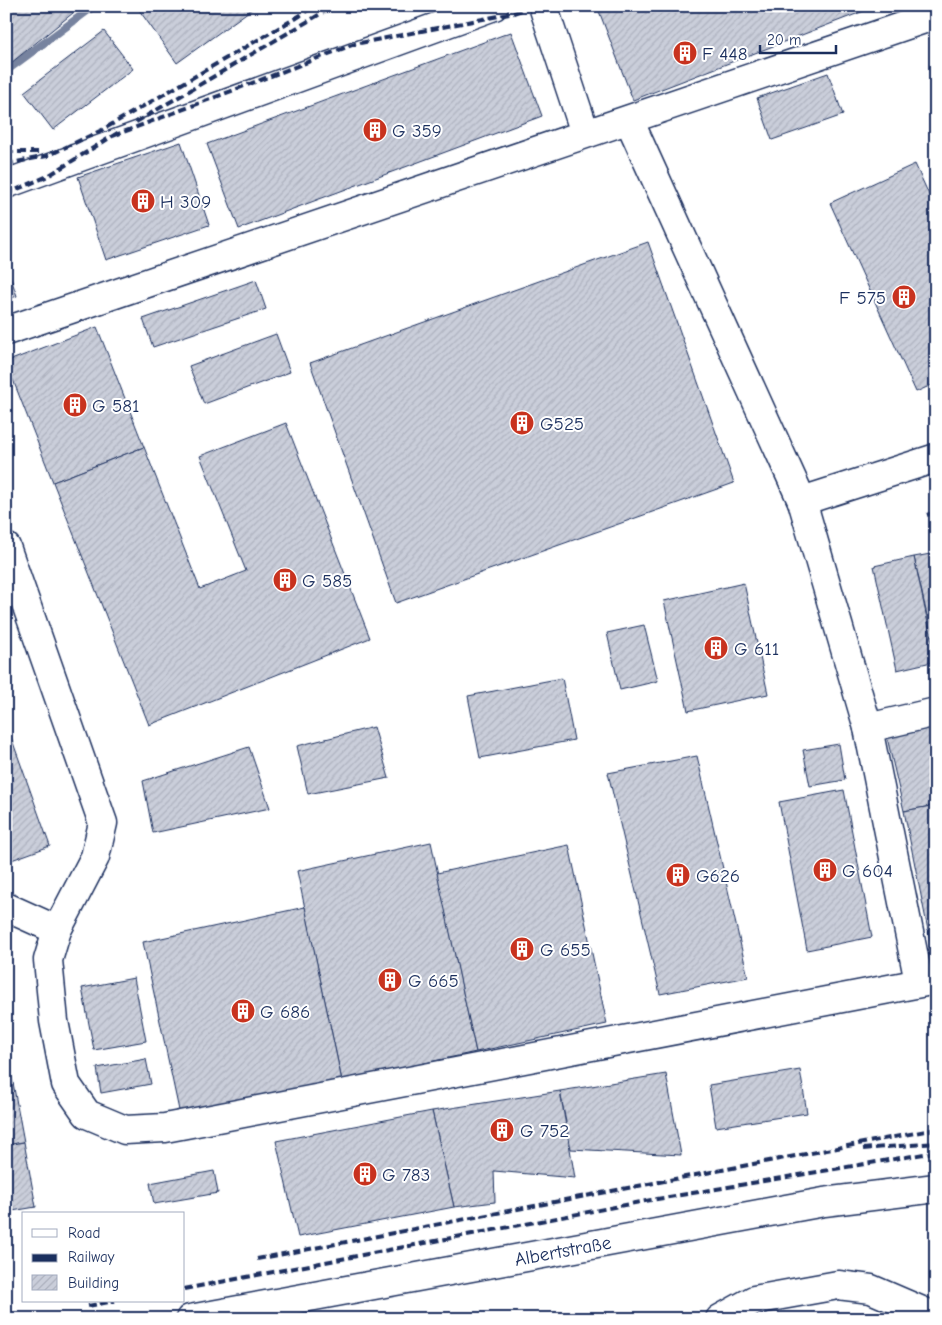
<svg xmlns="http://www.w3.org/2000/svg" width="942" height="1325" viewBox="0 0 942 1325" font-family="'Comic Neue',sans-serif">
  <defs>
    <pattern id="building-hatch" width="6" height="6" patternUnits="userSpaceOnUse" patternTransform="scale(1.25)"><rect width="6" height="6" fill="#caceda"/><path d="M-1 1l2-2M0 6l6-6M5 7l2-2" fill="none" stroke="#adb1be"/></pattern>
  </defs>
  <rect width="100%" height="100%" fill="#fff"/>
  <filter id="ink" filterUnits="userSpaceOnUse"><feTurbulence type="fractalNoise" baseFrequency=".02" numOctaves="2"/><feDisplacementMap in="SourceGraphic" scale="10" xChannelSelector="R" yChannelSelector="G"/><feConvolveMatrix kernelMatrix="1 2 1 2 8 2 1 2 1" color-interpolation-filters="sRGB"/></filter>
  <g filter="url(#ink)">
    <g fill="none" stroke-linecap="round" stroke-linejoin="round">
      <path stroke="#77839f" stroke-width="8" d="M6,71L94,6"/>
    </g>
    <g fill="url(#building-hatch)" stroke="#1b2f5e">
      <path d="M6,6H69L73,13L6,67Z"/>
      <path d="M145,6H256L177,63L139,10Z"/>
      <path d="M597,6H877L633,100Z"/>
      <path d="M104,31L133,69L53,130L24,92Z"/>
      <path d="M511,32L542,116L239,229L207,144Z"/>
      <path d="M828,73L843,115L772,140L757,98Z"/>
      <path d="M181,142L209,225L106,260L78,177Z"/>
      <path d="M915,164L936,210V383L916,392L830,203Z"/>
      <path d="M648,242L734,483L396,603L310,363Z"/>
      <path d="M6,264L17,296L6,300Z"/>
      <path d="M256,280L266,309L153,347L143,319Z"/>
      <path d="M97,327L144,447L53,482L6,362Z"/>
      <path d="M276,334L290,372L204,404L189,366Z"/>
      <path d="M286,423L370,638L149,725L53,482L144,447L200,589L246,571L200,456Z"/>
      <path d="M936,553V656L914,557Z"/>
      <path d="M914,557L936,661L897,670L874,566Z"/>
      <path d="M744,583L768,694L688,711L664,601Z"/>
      <path d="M644,625L658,681L620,690L607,633Z"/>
      <path d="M562,678L574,740L480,758L468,696Z"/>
      <path d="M6,723L50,846L6,862Z"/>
      <path d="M936,723V805L904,811L886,733Z"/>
      <path d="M374,727L389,778L308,794L297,746Z"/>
      <path d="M839,744L845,780L810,786L803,750Z"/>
      <path d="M249,747L270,808L153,833L143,781Z"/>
      <path d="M697,756L748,977L660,994L608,773Z"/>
      <path d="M844,790L872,937L807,950L779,802Z"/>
      <path d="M936,805V949L932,950L904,811Z"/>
      <path d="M431,842L476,1052L342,1081L297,871Z"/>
      <path d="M569,845L607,1024L476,1052L437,873Z"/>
      <path d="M305,907L342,1081L180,1115L143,942Z"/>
      <path d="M134,978L146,1041L94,1050L82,988Z"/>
      <path d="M6,1045L24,1142L6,1145Z"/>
      <path d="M146,1059L151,1084L101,1093L97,1068Z"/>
      <path d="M800,1070L807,1113L716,1127L709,1085Z"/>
      <path d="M666,1074L681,1155L571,1149L560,1091Z"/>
      <path d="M560,1091L575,1178L494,1171L495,1202L454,1207L432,1111Z"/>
      <path d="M432,1111L454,1207L298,1237L276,1141Z"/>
      <path d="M24,1142L36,1207L6,1212V1145Z"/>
      <path d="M214,1171L218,1193L154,1204L150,1183Z"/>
    </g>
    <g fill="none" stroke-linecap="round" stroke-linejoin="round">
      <defs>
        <g id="minor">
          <path d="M543,6L585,133"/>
          <path d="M629,120L802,501L936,458"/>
          <path d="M6,184L494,6"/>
          <path d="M6,331L936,15"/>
          <path d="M802,501L868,728L919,982"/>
          <path d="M6,547L103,823L95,857L57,930L48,960L54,1021L66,1084L87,1114L125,1130L165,1128L936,980"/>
          <path d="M868,728L936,712"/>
          <path d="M6,907L57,930"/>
          <path id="s1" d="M190,1319L824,1202L936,1188"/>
          <path d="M720,1319L754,1300L838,1285L871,1289L936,1317"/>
        </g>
      </defs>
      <use href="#minor" stroke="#1b2f5e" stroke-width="31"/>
      <use href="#minor" stroke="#fff" stroke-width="28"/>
      <g stroke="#1b2f5e" stroke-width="4" stroke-dasharray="8 4" stroke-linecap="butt">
        <path d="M295,19L314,6"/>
        <path d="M136,122L334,6"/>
        <path d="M113,136L355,44L514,13L532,6"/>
        <path d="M6,152H41"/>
        <path d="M6,164L47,156L102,130L301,15"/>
        <path d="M6,194L48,176L119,132"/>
        <path d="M927,515L936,512"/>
        <path d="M863,1149L936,1143"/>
        <path d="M257,1259L936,1129"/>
        <path d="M184,1289L651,1200L936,1152"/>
        <path d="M88,1306L115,1301"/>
      </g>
    </g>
  </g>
  <defs>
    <symbol id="building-disc" viewBox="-11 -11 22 22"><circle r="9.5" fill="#c8321e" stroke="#fff"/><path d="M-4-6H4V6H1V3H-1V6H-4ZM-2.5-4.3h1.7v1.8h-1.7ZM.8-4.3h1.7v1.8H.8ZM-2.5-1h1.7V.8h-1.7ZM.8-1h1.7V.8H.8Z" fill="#fff"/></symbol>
  </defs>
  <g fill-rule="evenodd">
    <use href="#building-disc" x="671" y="39" width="28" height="28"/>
    <use href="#building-disc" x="361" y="116" width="28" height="28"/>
    <use href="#building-disc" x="129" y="187" width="28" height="28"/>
    <use href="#building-disc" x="890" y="283" width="28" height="28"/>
    <use href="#building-disc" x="61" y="391" width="28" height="28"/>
    <use href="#building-disc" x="508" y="409" width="28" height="28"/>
    <use href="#building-disc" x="271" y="566" width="28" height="28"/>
    <use href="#building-disc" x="702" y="634" width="28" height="28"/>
    <use href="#building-disc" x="811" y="856" width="28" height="28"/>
    <use href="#building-disc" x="664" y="861" width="28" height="28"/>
    <use href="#building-disc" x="508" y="935" width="28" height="28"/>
    <use href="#building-disc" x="376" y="966" width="28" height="28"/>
    <use href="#building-disc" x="229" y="997" width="28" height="28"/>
    <use href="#building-disc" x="488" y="1116" width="28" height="28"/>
    <use href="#building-disc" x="351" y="1160" width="28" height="28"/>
  </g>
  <g text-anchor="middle" stroke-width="4" stroke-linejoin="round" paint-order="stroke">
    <g font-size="19" fill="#1b2f5e" stroke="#fff" text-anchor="start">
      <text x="702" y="60">F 448</text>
      <text x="392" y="137">G 359</text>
      <text x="160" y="208">H 309</text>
      <text x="886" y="304" text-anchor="end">F 575</text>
      <text x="92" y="412">G 581</text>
      <text x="540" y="430">G525</text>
      <text x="302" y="587">G 585</text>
      <text x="734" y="655">G 611</text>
      <text x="842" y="877">G 604</text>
      <text x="696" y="882">G626</text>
      <text x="540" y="956">G 655</text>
      <text x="408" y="987">G 665</text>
      <text x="260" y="1018">G 686</text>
      <text x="520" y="1137">G 752</text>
      <text x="382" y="1181">G 783</text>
    </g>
    <g font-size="19" fill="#1b2f5e" stroke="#fff">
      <text dy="7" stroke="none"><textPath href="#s1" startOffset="379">Albertstraße</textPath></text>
    </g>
  </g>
  <rect width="942" height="1325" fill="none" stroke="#fff" stroke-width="25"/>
  <rect x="12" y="12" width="917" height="1300" fill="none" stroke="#1b2f5e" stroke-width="2" filter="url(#ink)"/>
  <rect x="22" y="1212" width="162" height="90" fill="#ffffff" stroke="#a4acbf"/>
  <rect x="32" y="1229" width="25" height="8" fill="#ffffff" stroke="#a4acbf"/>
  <text x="68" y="1238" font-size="15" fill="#1b2f5e">Road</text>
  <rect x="32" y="1254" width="25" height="8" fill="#1b2f5e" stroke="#a4acbf"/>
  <text x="68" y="1262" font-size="15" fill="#1b2f5e">Railway</text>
  <rect x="32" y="1275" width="25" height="15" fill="url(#building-hatch)" stroke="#a4acbf"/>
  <text x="68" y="1288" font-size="15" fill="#1b2f5e">Building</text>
  <path d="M760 45v8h76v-8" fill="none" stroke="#1b2f5e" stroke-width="2.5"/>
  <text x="767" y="45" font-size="15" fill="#1b2f5e" stroke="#ffffff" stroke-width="4" paint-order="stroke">20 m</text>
</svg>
